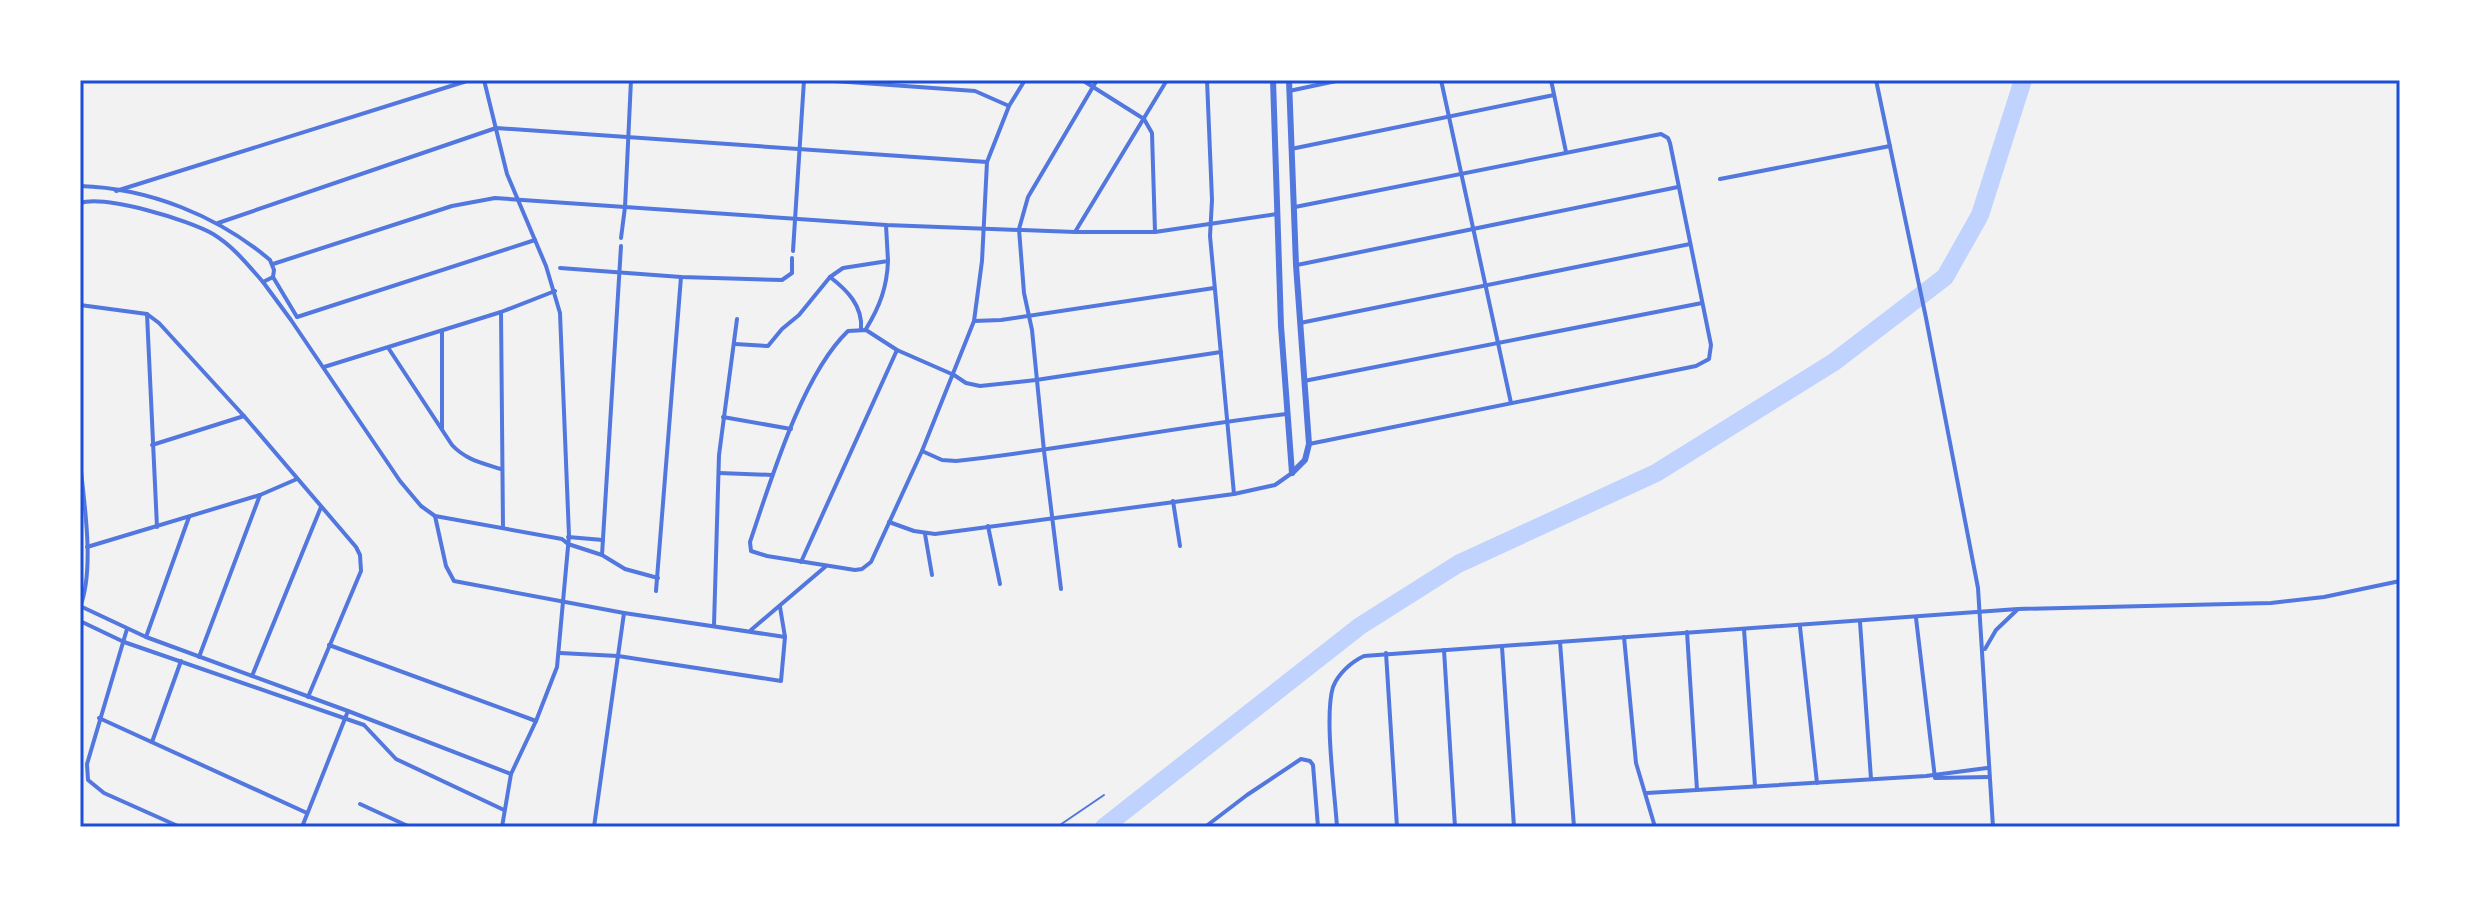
<svg xmlns="http://www.w3.org/2000/svg" width="2480" height="907" viewBox="0 0 2480 907" font-family="'DejaVu Sans',sans-serif">
  <rect width="100%" height="100%" fill="#f2f2f2"/>
  <g fill="none" stroke-linecap="round" stroke-linejoin="round">
    <path stroke="#bfd3fe" stroke-width="18" d="M1104,827L1360,626L1458,564L1656,473L1834,362L1945,277L1980,215L2023,80"/>
    <path stroke="#5277de" stroke-width="2" d="M1057,827L1104,795"/>
    <g stroke="#5277de" stroke-width="4">
      <path d="M484,80L507,174L546,266L560,313L569,536L557,667L536,721L511,774L502,827"/>
      <path d="M820,80L975,91L1009,106"/>
      <path d="M1025,80L1009,106L987,162L982,261L974,321L922,451L871,562L862,569L855,570L767,556L751,551L750,542C771,480 802,375 848,331L866,330L897,350L954,375L966,383L980,386L1036,380L1221,352"/>
      <path d="M1082,80L1144,119L1152,133L1155,232"/>
      <path d="M1207,80L1212,200L1210,236L1234,494"/>
      <path d="M1441,80L1511,403"/>
      <path d="M1551,80L1566,152"/>
      <path d="M1876,80L1926,318L1978,588L1993,827"/>
      <path d="M1289,91L1341,80"/>
      <path d="M1291,149L1554,95"/>
      <path d="M1720,179L1890,146"/>
      <path d="M80,186C149,188 218,216 270,260L274,270L273,277L297,317"/>
      <path d="M116,191L470,80"/>
      <path d="M80,203C106,195 189,220 213,234C233,246 248,265 263,282L273,277"/>
      <path d="M1295,207L1661,134L1668,138L1670,143L1711,345L1709,359L1696,366L1309,444"/>
      <path d="M218,223L496,128L987,162"/>
      <path d="M1075,232L1167,80"/>
      <path d="M621,238L625,207L631,80"/>
      <path d="M793,251L804,80"/>
      <path d="M273,264L452,206L495,198L886,225L1075,232H1155L1277,214"/>
      <path d="M1297,265L1678,187"/>
      <path d="M560,268L681,277L782,280L792,273V258"/>
      <path d="M830,277C847,290 863,306 861,329"/>
      <path d="M263,282L291,320L400,481L421,506L435,516L562,539L568,544L602,555L625,569L658,578"/>
      <path d="M80,305L147,314L159,323L244,416L356,547L360,555L361,571L308,697"/>
      <path d="M501,312L503,528"/>
      <path d="M147,314L157,527"/>
      <path d="M297,317L535,240"/>
      <path d="M974,321L1001,320L1214,288"/>
      <path d="M1300,323L1690,244"/>
      <path d="M866,329C880,306 887,287 888,261"/>
      <path d="M735,344L768,346L782,329L799,315L830,277L843,268L888,261L886,225"/>
      <path d="M389,349L452,445C466,460 482,463 501,469"/>
      <path d="M324,367L501,312L555,291"/>
      <path d="M1304,381L1702,303"/>
      <path d="M723,417L791,429"/>
      <path d="M442,429V331"/>
      <path d="M152,445L244,416"/>
      <path d="M922,451L942,460L956,461C1066,449 1175,427 1286,414"/>
      <path d="M80,462C84,502 95,569 80,607"/>
      <path d="M719,473L772,475"/>
      <path d="M1173,501L1180,546"/>
      <path d="M435,516L446,566L454,581L624,613L785,637"/>
      <path d="M889,522L914,531L935,534L1234,494L1275,485L1292,473"/>
      <path d="M988,526L1000,584"/>
      <path d="M925,534L932,575"/>
      <path d="M568,537L603,540"/>
      <path d="M87,547L260,495L297,479"/>
      <path d="M602,555L621,246"/>
      <path d="M801,562L897,350"/>
      <path d="M1061,589L1044,451L1032,330L1024,293L1019,229L1028,197L1097,80"/>
      <path d="M656,591L681,277"/>
      <path d="M80,606L146,637L348,711L511,774"/>
      <path d="M1916,618L1935,778"/>
      <path d="M80,621L124,642L364,725L396,759L504,810"/>
      <path d="M1860,622L1871,779"/>
      <path d="M714,625L719,455L737,319"/>
      <path d="M1800,627L1817,783"/>
      <path d="M127,629L87,764L88,780L104,793L180,827"/>
      <path d="M1744,629L1755,786"/>
      <path d="M751,630L825,567"/>
      <path d="M1687,632L1697,790"/>
      <path d="M146,637L189,517"/>
      <path d="M1624,637L1636,763L1655,827"/>
      <path d="M1560,642L1574,827"/>
      <path d="M329,645L536,721"/>
      <path d="M1502,647L1514,827"/>
      <path d="M1985,649L1996,630L2017,610"/>
      <path d="M1444,650L1455,827"/>
      <path d="M560,653L618,656L781,681L785,637L780,607"/>
      <path d="M1386,653L1397,827"/>
      <path d="M199,657L260,495"/>
      <path d="M252,676L321,507"/>
      <path d="M99,718L307,813"/>
      <path d="M152,742L181,661"/>
      <path d="M1936,778L1989,777"/>
      <path d="M1647,793L1926,776L1987,768"/>
      <path d="M360,804L410,827"/>
      <path d="M302,827L348,711"/>
      <path d="M594,827L624,613"/>
      <path d="M1205,827L1247,795L1301,759L1310,761L1313,765L1318,827"/>
      <path d="M1337,827C1335,794 1324,716 1333,687C1338,674 1351,662 1364,656L2018,609L2271,603L2324,597L2400,581"/>
    </g>
    <g stroke="#5277de" stroke-width="6">
      <path d="M1273,80L1281,326L1292,473"/>
      <path d="M1289,80L1296,265L1309,444L1305,460L1292,473"/>
    </g>
  </g>
  <rect width="2480" height="907" fill="none" stroke="#ffffff" stroke-width="164"/>
  <rect x="82" y="82" width="2316" height="743" fill="none" stroke="#1d4ed8" stroke-width="3"/>
</svg>
